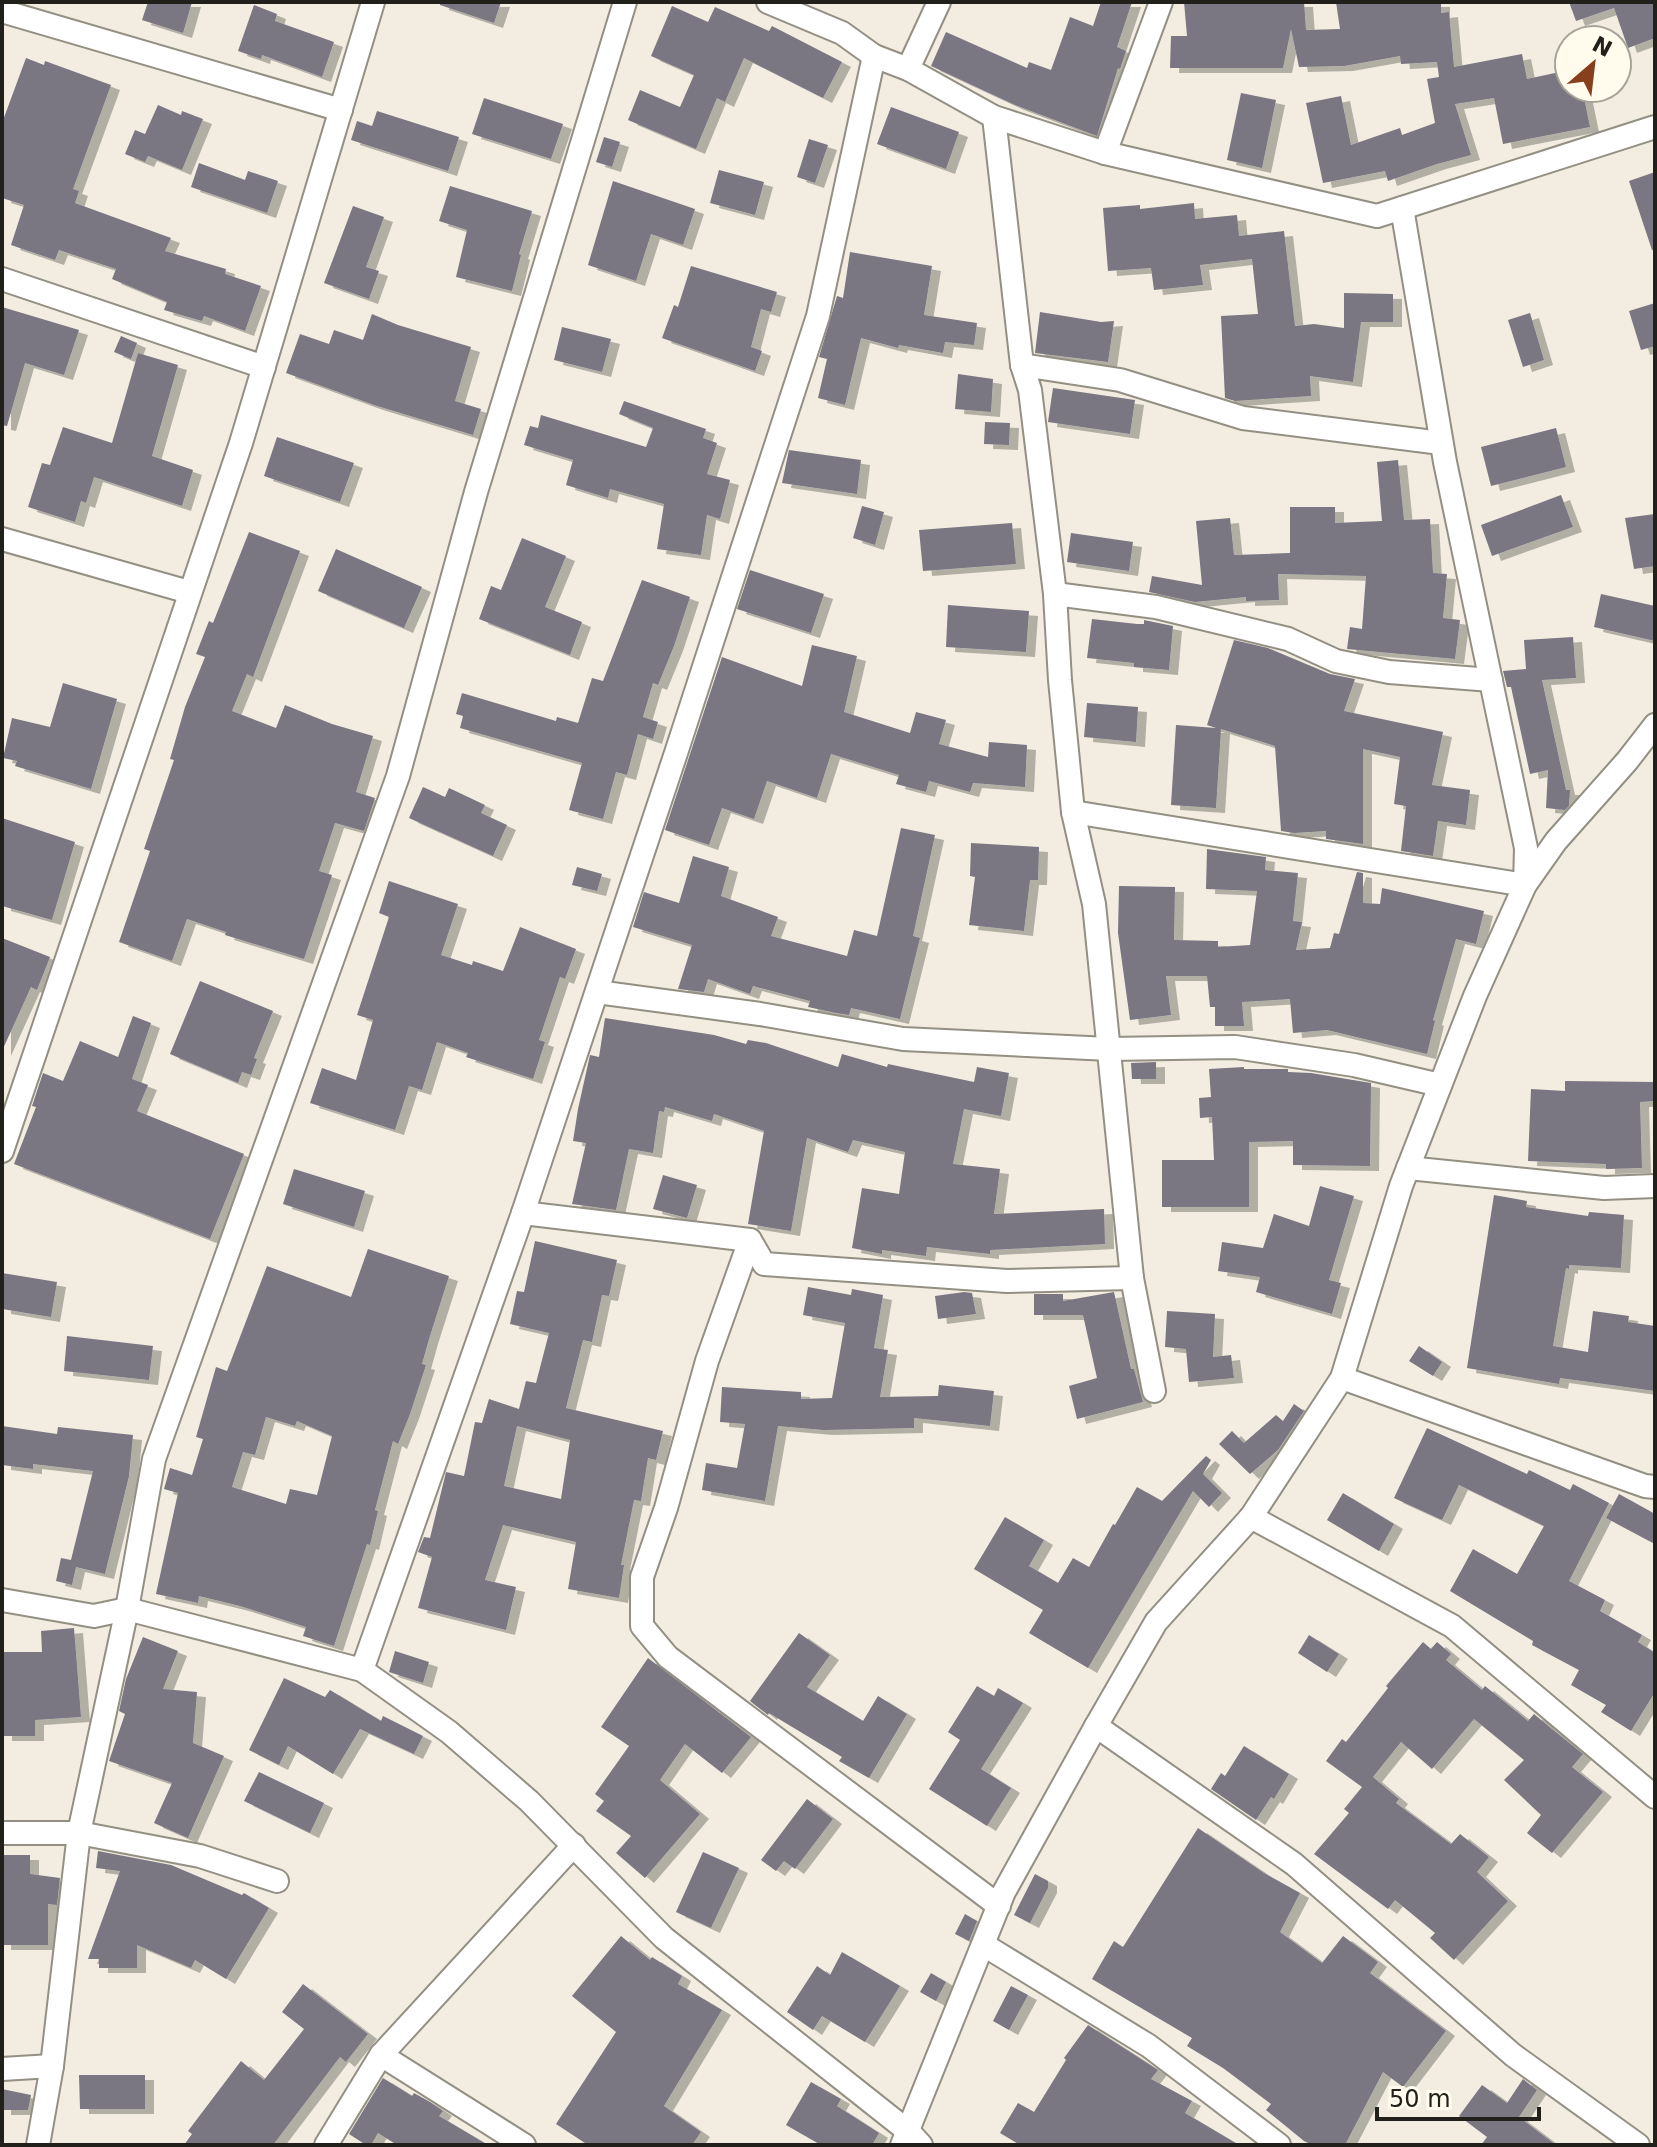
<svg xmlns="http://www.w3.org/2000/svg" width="1657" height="2147" viewBox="0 0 1657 2147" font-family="'DejaVu Sans',sans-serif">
  <defs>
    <filter id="shadow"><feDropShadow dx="9" dy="5" stdDeviation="0" flood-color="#0004"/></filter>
  </defs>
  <rect width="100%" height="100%" fill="#f2ede0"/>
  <g fill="#7a7682" fill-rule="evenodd" filter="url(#shadow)">
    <path d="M148,2H192L183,33L142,20Z"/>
    <path d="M440,2H501L494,23L440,5Z"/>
    <path d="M1101,2H1132L1117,47L1126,51L1120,69L1118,68L1097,136L1015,105L931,66L946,32L1027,68L1029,62L1051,70L1070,17L1093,26Z"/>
    <path d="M1184,2H1304L1306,30L1340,29L1336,2H1441V13L1449,12L1454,67L1522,54L1527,79L1569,70V88H1582L1590,127L1503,144L1494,98L1455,104L1471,155L1437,164L1388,181L1385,171L1323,183L1306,103L1341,96L1351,145L1400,128L1402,135L1435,123L1427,79L1439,77L1437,62L1401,64L1400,56L1344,66L1299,67L1291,29L1283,68H1170L1171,36H1187Z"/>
    <path d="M1569,2H1655V38L1628,48L1614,8L1576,21Z"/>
    <path d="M254,5L277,14L275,21L334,42L322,77L262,55L261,59L238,51Z"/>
    <path d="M672,6L708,22L715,7L769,31L772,26L842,62L823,98L744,58L725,102L717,98L696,149L628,120L640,90L680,107L694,75L651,56Z"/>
    <path d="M26,58L44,65L45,61L111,85L73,189L79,191L75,203L171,238L165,251L226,269L225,274L261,286L245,331L204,316L202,321L164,310L167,302L112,279L116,269L59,250L55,260L11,245L24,205L2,198V123Z"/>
    <path d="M1241,93L1276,100L1262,168L1227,160Z"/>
    <path d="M484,98L563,124L551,159L472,134Z"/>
    <path d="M158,105L181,115L182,111L203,119L182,170L148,156L145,162L125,154L135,130L145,134Z"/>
    <path d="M891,107L959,132L946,169L877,144Z"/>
    <path d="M377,111L459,137L448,171L351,140L357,121L372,126Z"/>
    <path d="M604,137L620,142L612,167L596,162Z"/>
    <path d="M809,139L828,145L815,183L797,177Z"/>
    <path d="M199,163L245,180L248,171L278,181L267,213L191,187Z"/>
    <path d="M719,170L764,182L755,215L710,203Z"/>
    <path d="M1655,172V250H1652L1629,181Z"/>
    <path d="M613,181L695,209L683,245L651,234L636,281L588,265Z"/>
    <path d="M450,186L532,211L519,254L521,255L512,291L456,277L467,230L439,221Z"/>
    <path d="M1194,203L1195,219L1237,215L1239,236L1284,231L1295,326L1314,324L1344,328V293L1393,294V322H1361L1353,382L1310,376L1311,396L1235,401L1225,398L1221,316L1258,314L1252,259L1200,265L1203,285L1154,290L1151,268L1108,271L1103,208L1140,205V209Z"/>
    <path d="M353,206L384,217L366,267L379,271L369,299L324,283Z"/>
    <path d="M850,252L932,266L924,315L977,323L974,345L945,342L943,353L899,345L898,348L861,338L845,405L818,398L827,359L819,357L837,296L843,298Z"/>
    <path d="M691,266L777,292L771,312L761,309L751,347L762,351L755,371L662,338L674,305L678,307Z"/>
    <path d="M1655,303V346L1641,350L1629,311Z"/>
    <path d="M2,307L79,330L64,375L25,363L7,426L2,425Z"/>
    <path d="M1040,312L1101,322L1114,321L1108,362L1035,353Z"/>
    <path d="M1530,313L1544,360L1523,367L1508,320Z"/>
    <path d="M372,314L398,325L471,347L455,401L481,409L473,435L374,405L286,373L300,334L329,344L334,330L363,340Z"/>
    <path d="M562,327L611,339L602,372L554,360Z"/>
    <path d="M121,336L137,343L131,359L114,352Z"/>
    <path d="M138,353L178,365L152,456L193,470L182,506L94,477L86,503L81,501L75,522L28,507L42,463L50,465L63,427L112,443Z"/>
    <path d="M958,374L993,379L991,412L955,409Z"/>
    <path d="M1053,388L1135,400L1130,434L1048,422Z"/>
    <path d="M624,401L706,429L703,438L717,443L707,474L730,480L720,519L707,515L701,555L657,549L664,504L610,489L608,498L566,485L573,460L524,445L530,426L538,428L541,415L646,447L653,428L619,414Z"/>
    <path d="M985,422L1010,423L1009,445L984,444Z"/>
    <path d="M1556,428L1566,467L1491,486L1481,447Z"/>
    <path d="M277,437L354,463L340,502L264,476Z"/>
    <path d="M789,450L861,460L857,494L782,483Z"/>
    <path d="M1398,460L1404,520L1430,519L1433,573L1447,574L1443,618L1460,620L1455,659L1347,649L1350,627L1362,629L1366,576L1278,574L1279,600L1246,601V597L1195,602L1149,592L1152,576L1202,585L1196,521L1230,518L1234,555L1290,553V507H1335V523L1382,521L1377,462Z"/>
    <path d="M1561,495L1573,527L1492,556L1481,525Z"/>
    <path d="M862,506L884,512L875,545L853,538Z"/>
    <path d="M1655,514V566L1634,569L1625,518Z"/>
    <path d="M1012,523L1016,564L923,571L919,530Z"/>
    <path d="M249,532L300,551L253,677L247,674L232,711L276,728L285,705L332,724L373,736L356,792L375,798L364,831L335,823L319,871L332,875L304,959L225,935L226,932L187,919L172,961L119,942L150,851L144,849L174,760L170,759L185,707L205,657L196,654L209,621L213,623Z"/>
    <path d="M1071,533L1133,542L1129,571L1067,562Z"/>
    <path d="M522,538L566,556L545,607L582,622L570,655L479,619L491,586L501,590Z"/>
    <path d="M336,549L422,587L404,628L318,591Z"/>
    <path d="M750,570L824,594L811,633L737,609Z"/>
    <path d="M642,580L690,597L674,646L658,685L653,683L643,717L658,722L653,739L638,734L627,775L616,772L603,819L569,810L582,763L460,728L463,716L456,714L462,693L556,721L557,717L578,723L592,678L603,681Z"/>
    <path d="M1601,594L1655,606V641L1594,627Z"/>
    <path d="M948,605L1029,611L1026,652L946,647Z"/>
    <path d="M1092,619L1137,624H1144V620L1173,626L1169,670L1134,667V663L1087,658Z"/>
    <path d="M1573,637L1576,678L1542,680L1566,790H1570L1569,806L1565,810L1546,808L1548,770L1530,774L1511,687H1507L1503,671L1526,669L1524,640Z"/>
    <path d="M1234,640L1268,648L1330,674L1355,679L1344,711L1443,732L1432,785L1470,790L1466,825L1438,821L1433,856L1401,851L1406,806L1394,804L1400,757L1363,749V844L1326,839V831L1294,833L1281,831L1275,746L1221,729L1216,808L1171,805L1176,725L1216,728L1207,725Z"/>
    <path d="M812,645L857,656L844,712L910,733L916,712L946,720L939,744L988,757L989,742L1027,745L1025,787L973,783L970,792L929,781L926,792L896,784L899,775L831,754L817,798L767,781L754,819L722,808L709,845L665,830L722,657L802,686Z"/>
    <path d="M63,683L117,699L91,789L15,766L17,761L3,758L12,718L50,727Z"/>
    <path d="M1087,703L1138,707L1136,742L1084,737Z"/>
    <path d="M423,787L445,797L449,788L485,805L481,813L507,825L493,856L409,818Z"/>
    <path d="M2,818L75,842L52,920L2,906Z"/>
    <path d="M901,828L935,835L913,936L920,938L900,1019L851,1008L849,1015L836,1013L808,1007L810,1001L753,986L750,994L708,979L704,992L678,989L692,945L633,927L644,892L679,903L693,856L729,867L721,896L778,917L771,936L847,956L854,930L877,936Z"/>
    <path d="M971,843L1039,847L1038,880H1030L1024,931L969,925L975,877L970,876Z"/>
    <path d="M1207,849L1266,857L1265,870L1298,873L1293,921L1302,922L1296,950L1330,948L1334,933L1339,934L1357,872L1363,873V903L1380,904L1382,888L1484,911L1476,944L1456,939L1433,1020L1435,1021L1427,1054L1327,1030L1293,1033L1290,999L1242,1002L1244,1026H1215V1007H1210L1207,976H1166L1171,1015L1130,1020L1118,933L1119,886L1175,887L1174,940L1218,941V947L1250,945L1257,891L1206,889Z"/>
    <path d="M577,867L602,874L597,891L572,885Z"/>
    <path d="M389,881L458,904L441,955L472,965L473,961L503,971L520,927L576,949L565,979L560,977L539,1040L545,1042L533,1079L466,1057L468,1053L437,1042L422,1090L409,1086L395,1130L310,1103L322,1068L356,1080L373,1020L357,1015L389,917L379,913Z"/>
    <path d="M2,938L50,957L37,990L31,987L2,1051Z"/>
    <path d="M200,981L273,1011L254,1058L257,1059L251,1075L242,1072L238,1083L170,1054Z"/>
    <path d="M133,1016L151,1023L132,1079L148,1085L137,1111L244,1154L210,1239L14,1164L36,1107L32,1106L43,1073L63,1081L80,1041L118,1057Z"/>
    <path d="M605,1018L714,1035L746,1044L748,1040L766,1043L838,1067L842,1054L887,1067L888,1064L974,1082L977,1067L1009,1073L1001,1116L964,1109L953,1164L1000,1169L994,1214L1104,1209L1105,1244L990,1250V1254L927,1247L926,1256L882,1250V1254L852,1248L862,1188L899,1194L905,1152L853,1140L848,1152L807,1138L791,1231L748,1224L764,1131L714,1114L712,1121L665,1107L664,1112L659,1111L653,1153L629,1149L616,1210L572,1204L586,1143L573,1141L578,1109L590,1055L599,1057Z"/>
    <path d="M1156,1062V1079H1132L1131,1063Z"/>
    <path d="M1244,1067V1069H1288V1072L1311,1073L1371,1083L1370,1166L1293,1165V1141L1249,1142V1207H1162V1160H1214L1212,1117L1200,1118L1199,1098L1211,1097L1209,1069Z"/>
    <path d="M1565,1081L1655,1082V1101L1640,1102L1642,1168L1606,1169V1164L1528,1161L1531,1089L1565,1091Z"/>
    <path d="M294,1169L365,1191L354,1227L283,1204Z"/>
    <path d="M663,1175L697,1185L687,1218L653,1209Z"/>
    <path d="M1320,1186L1354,1196L1329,1280L1341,1283L1332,1314L1256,1292L1260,1277L1218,1271L1222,1242L1263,1248L1274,1214L1309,1226Z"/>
    <path d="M1494,1195L1527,1201L1526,1207L1588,1216L1589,1212L1624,1215L1621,1268L1569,1265V1269L1566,1268L1553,1346L1588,1352L1593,1311L1629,1316L1628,1322L1655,1326V1391L1560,1378L1559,1384L1467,1368Z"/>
    <path d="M535,1241L617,1260L609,1296L602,1295L592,1342L583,1340L566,1408L663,1431L656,1460L648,1458L641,1501L634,1500L621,1565H624L619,1598L568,1589L576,1542L503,1525L485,1580L516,1587L506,1630L418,1608L432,1557L418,1552L424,1537L430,1538L446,1472L464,1476L475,1422L482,1423L489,1399L519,1409L526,1381L536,1383L549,1333L510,1324L517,1291L524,1292ZM517,1426L570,1440L561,1499L504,1486Z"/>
    <path d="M368,1249L449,1276L429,1339L422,1364L426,1365L410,1414L398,1444L393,1441L375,1510L378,1511L370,1545L367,1544L334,1646L303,1636L306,1627L240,1606L199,1596L198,1603L156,1594L178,1493L164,1489L170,1468L192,1475L203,1439L196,1437L216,1367L227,1371L267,1266L351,1297ZM266,1417L295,1426L297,1421L332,1436L317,1495L290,1489L286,1504L232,1487L243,1452L255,1455Z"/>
    <path d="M2,1273L57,1282L51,1317L2,1309Z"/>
    <path d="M808,1287L851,1295L852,1289L883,1295L874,1348L888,1350L880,1397L938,1396L939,1385L994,1391L990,1426L914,1418V1428L824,1430L778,1426L765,1501L702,1490L706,1463L737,1468L745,1424L720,1422L722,1387L801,1392V1399L832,1398L845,1323L803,1315Z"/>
    <path d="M964,1292L972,1293L976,1314L938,1319L935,1296Z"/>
    <path d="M1114,1292L1131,1369H1134L1143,1402L1077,1419L1069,1386L1097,1378L1083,1315H1034V1294H1063V1301Z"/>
    <path d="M1167,1311L1215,1314L1213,1357L1231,1355L1234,1378L1189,1382L1186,1349L1165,1347Z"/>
    <path d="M67,1336L153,1346L149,1380L64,1371Z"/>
    <path d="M1419,1346L1442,1362L1433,1376L1409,1361Z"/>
    <path d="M1294,1404L1304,1411L1278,1450L1250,1474L1219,1444L1232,1431L1244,1443L1276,1415L1283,1421Z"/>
    <path d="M2,1426L57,1434L58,1427L133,1435L129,1476L105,1574L76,1567L72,1585L56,1581L61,1558L71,1560L93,1471L33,1464V1469L2,1465Z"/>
    <path d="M1427,1428L1527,1474L1529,1470L1570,1490L1573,1484L1609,1503L1569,1581L1605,1600L1600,1611L1642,1635L1638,1642L1655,1653V1692L1631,1731L1601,1712L1606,1705L1571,1685L1579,1670L1532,1645L1533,1641L1450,1591L1473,1549L1517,1574L1544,1526L1459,1485L1442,1520L1394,1498Z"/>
    <path d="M1206,1456L1211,1460L1203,1474L1222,1493L1209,1507L1193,1491L1088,1668L1029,1633L1043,1610L974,1569L1005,1517L1044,1540L1029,1566L1058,1583L1073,1558L1089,1567L1113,1524L1115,1525L1137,1487L1162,1501Z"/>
    <path d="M1343,1493L1394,1524L1379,1551L1327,1520Z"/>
    <path d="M1619,1494L1655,1514V1544L1606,1518Z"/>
    <path d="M74,1628L81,1717L35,1720V1736H3V1652H42L41,1631Z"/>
    <path d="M799,1633L830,1655L807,1687L863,1721L878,1696L907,1714L869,1778L839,1761L842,1757L769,1713L768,1715L750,1701Z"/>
    <path d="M1309,1635L1339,1654L1327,1672L1298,1653Z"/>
    <path d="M143,1637L178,1651L163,1689L197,1692L193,1743L224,1756L188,1838L154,1823L172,1783L109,1761L125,1714L119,1711L126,1679Z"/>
    <path d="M1423,1642L1431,1649L1437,1642L1451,1654L1446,1660L1482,1690L1485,1686L1528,1721L1534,1714L1552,1729L1583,1754L1572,1767L1603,1792L1552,1853L1527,1833L1541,1815L1504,1780L1524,1760L1474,1719L1432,1769L1401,1742L1373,1777L1399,1799L1396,1803L1451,1844L1460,1834L1489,1857L1477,1872L1508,1901L1454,1960L1430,1938L1435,1933L1395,1900L1388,1909L1314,1854L1349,1813L1344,1809L1362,1787L1326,1761L1342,1739L1346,1742L1388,1688L1386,1686Z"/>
    <path d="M395,1651L429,1662L423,1683L389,1672Z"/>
    <path d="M648,1658L751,1737L722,1773L685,1744L660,1780L700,1814L645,1878L616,1853L631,1836L596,1811L604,1801L595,1794L629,1746L601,1727Z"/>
    <path d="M284,1678L325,1697L330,1690L381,1721L383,1716L423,1736L414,1754L360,1729L333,1774L288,1746L279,1765L249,1750Z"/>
    <path d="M977,1686L994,1696L998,1688L1023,1703L981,1769L1011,1788L987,1826L929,1789L960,1740L948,1732Z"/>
    <path d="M1244,1746L1289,1774L1274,1799L1271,1797L1256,1820L1211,1789L1221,1773L1225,1776Z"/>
    <path d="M259,1772L324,1803L310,1833L244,1801Z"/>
    <path d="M807,1799L833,1819L795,1869L784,1861L776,1871L761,1860Z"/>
    <path d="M1198,1828L1264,1873L1300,1893L1280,1932L1322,1963L1343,1936L1378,1962L1370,1973L1446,2031L1403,2087L1383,2072L1345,2145H1312L1304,2141L1266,2110L1271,2104L1223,2068L1187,2046L1192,2038L1092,1979L1114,1941L1123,1947Z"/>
    <path d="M98,1851L171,1865L242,1895L244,1893L269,1908L226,1979L195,1960L191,1968L137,1945V1968H99V1959H88L120,1871L96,1868Z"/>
    <path d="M703,1852L739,1868L711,1928L676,1912Z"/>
    <path d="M2,1855H30V1874L60,1878L57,1905L48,1904V1945H2Z"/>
    <path d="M1035,1874L1048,1881V1888L1030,1923L1014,1915Z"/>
    <path d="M965,1914L977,1921L969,1941L955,1934Z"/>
    <path d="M621,1936L650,1960L652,1957L682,1976L678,1984L722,2010L664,2106L701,2132L692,2145H588L556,2124L616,2032L572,1996Z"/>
    <path d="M842,1952L900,1986L865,2042L822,2016L813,2030L787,2012L817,1966L830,1975Z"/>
    <path d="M931,1973L946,1982L936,2001L920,1992Z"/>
    <path d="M303,1984L368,2034L346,2062L340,2057L273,2145H184L192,2134L188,2131L241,2061L264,2080L304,2029L282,2012Z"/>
    <path d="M1011,1986L1028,1995L1009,2030L993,2021Z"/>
    <path d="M1088,2025L1158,2070L1151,2079L1192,2101L1185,2113L1239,2145H1020L1000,2133L1018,2103L1034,2112L1066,2060L1064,2058Z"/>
    <path d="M79,2075H145V2109H80Z"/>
    <path d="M383,2078L412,2096L414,2093L430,2102L443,2111L439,2116L488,2145H397L378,2133L371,2145H366L349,2134Z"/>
    <path d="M1523,2079L1537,2090L1519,2117L1556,2145H1481L1487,2137L1459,2116L1482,2085L1507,2103Z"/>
    <path d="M811,2082L841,2099L837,2106L879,2133L872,2145H821L786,2125Z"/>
    <path d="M2,2089L31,2095L28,2110H2Z"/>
  </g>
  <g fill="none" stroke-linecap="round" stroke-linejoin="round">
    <defs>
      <g id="minor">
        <path d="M768,2L842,33L874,56L908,69L994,117L1105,153L1377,216L1655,127"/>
        <path d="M2,11L341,110"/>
        <path d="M908,69L939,2"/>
        <path d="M994,117L1022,365L1030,390L1055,594L1060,680L1073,812L1094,904L1132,1278L1154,1391"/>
        <path d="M1105,153L1161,2"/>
        <path d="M2,279L264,367"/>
        <path d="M1022,365L1120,380L1243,418L1441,443"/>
        <path d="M2,539L189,592"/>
        <path d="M1055,594L1156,607L1288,639L1336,661L1389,672L1491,680"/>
        <path d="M1073,812L1525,885L1526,848L1445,462L1402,208"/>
        <path d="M597,992L760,1014L903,1039L1109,1049L1235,1047L1354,1065L1440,1085"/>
        <path d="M2,1151L241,443L373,2"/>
        <path d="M1408,1168L1604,1188L1655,1186"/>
        <path d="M523,1213L750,1240L764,1264L1007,1281L1132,1278"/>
        <path d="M750,1240L707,1361L666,1508L642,1577V1626L668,1657L999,1906"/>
        <path d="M1342,1378L1645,1486L1655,1487"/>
        <path d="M1251,1517L1452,1626L1655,1797"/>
        <path d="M2,1600L94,1616L127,1609L362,1670L449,1732L529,1801L664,1938L909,2132L921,2145"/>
        <path d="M362,1670L523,1213L676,753L818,316L874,56"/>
        <path d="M1096,1726L1294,1864L1513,2055L1638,2145"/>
        <path d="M2,1833H79L200,1856L277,1881"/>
        <path d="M984,1945L1149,2046L1279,2145"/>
        <path d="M381,2055L524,2145"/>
        <path d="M2,2069L52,2066"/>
        <path d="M38,2145L52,2066L79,1833L127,1609L154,1459L398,776L476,492L625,2"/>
        <path d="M326,2145L381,2055L574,1845"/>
        <path d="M902,2145L1004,1892L1096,1726L1156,1622L1251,1517L1342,1378L1401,1186L1475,996L1525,885L1556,841L1627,761L1655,725"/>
      </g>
    </defs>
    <use href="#minor" stroke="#938f83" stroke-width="26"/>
    <use href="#minor" stroke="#fff" stroke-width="22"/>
  </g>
  <rect width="1657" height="2147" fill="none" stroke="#21201b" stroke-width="8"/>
  <g transform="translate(1593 64) rotate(28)"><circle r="38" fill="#fffbed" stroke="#a6a399" stroke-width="2"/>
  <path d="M0-6L14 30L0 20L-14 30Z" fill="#87401d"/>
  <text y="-12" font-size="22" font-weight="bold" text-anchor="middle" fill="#21201b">N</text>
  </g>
  <path d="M1377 2107v12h162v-12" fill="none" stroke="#21201b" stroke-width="4"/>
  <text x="1389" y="2107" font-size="24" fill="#21201b" stroke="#fffbed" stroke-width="6" paint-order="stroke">50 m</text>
</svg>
